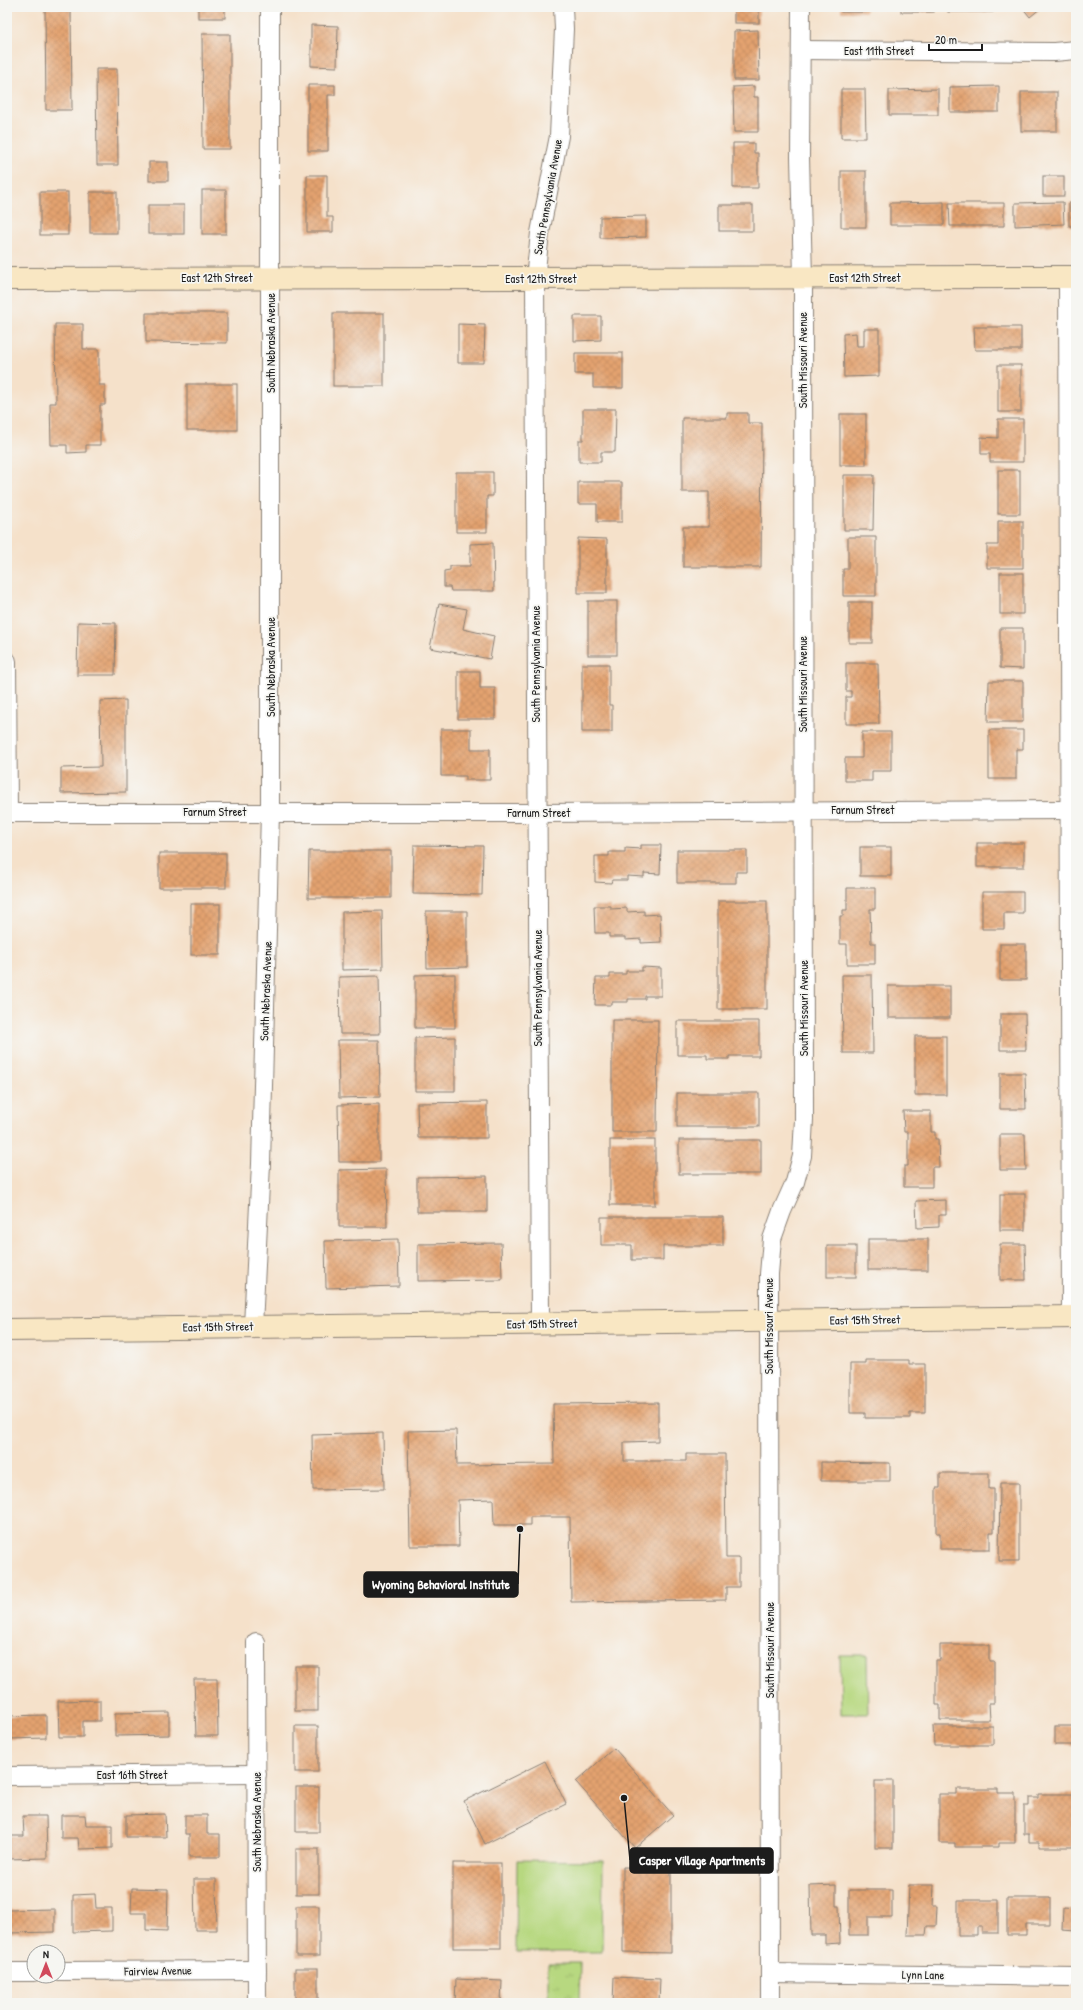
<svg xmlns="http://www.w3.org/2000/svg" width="1083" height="2010" viewBox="0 0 1083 2010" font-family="'Patrick Hand',sans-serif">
  <defs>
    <pattern id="park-tufts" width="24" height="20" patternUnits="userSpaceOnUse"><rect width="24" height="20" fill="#b7d880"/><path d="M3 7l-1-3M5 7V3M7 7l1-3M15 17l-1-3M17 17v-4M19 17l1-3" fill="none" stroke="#9db96e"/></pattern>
    <pattern id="building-cross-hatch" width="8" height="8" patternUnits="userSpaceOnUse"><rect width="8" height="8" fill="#e3a270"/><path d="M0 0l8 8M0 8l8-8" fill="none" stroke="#c28b60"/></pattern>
  </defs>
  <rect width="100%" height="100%" fill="#f6f6f2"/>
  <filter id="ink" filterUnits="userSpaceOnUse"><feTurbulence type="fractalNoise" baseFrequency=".025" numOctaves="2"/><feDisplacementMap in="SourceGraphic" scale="8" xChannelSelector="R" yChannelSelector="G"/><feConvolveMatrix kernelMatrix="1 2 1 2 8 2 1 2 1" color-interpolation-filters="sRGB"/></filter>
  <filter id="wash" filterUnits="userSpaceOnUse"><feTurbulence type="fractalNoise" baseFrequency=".012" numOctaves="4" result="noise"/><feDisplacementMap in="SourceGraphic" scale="16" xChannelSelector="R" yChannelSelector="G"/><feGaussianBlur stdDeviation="0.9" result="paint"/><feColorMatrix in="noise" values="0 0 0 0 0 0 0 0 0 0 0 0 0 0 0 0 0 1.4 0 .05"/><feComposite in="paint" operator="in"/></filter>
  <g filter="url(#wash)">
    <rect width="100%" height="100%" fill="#f5e1ca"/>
    <g fill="#b7d880" stroke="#6a7a4e">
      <path d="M840,1655H867L868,1714H841Z"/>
      <path d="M517,1860L603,1861L602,1952H516Z"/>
    </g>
    <path fill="url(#park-tufts)" stroke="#6a7a4e" d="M548,1963H580L579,2003L548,2001Z"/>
    <g id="blocks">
      <g fill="url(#building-cross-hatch)">
        <rect x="198" y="7" width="27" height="11"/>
        <rect x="734" y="7" width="25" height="16"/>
        <rect x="841" y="7" width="25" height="5"/>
        <rect x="901" y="7" width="33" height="5"/>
        <rect x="948" y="7" width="45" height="5"/>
        <path d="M1022,7H1042L1030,17Z"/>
        <path d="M45,8H71L72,110H46Z"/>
        <path d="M311,25L338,26L337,67L311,66Z"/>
        <path d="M758,30L759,80H734V31Z"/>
        <path d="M202,34H230V149H203Z"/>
        <path d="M96,69H117L118,165H97Z"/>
        <path d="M308,85H335V95H328V151H308Z"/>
        <path d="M754,86V97H758V132H734L733,87Z"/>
        <path d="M999,86V112H950V87Z"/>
        <path d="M841,89H865L866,138H841Z"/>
        <path d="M938,89V115H889V90Z"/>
        <rect x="1021" y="92" width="36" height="39"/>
        <path d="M733,143H754V153H758V188H733Z"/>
        <rect x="149" y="162" width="19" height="19"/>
        <rect x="841" y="171" width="25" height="56"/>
        <path d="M307,175H327V217H333V232H307Z"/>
        <rect x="1043" y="176" width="21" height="20"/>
        <rect x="202" y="190" width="24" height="44"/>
        <rect x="40" y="192" width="28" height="43"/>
        <rect x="90" y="192" width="27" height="41"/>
        <path d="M944,202V225H890V203Z"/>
        <path d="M1063,202L1064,224L1015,226V203Z"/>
        <path d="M949,203H1004V226H950Z"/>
        <rect x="1069" y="203" width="7" height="23"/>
        <rect x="148" y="205" width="36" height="29"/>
        <rect x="719" y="205" width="34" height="26"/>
        <path d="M646,216V237L600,238V217Z"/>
        <path d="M146,313H227V343L146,342Z"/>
        <rect x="333" y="313" width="51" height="73"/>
        <path d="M574,316H601V340L574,341Z"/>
        <path d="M55,324H83V349H99V385H105V405H100V445H86V452L67,453V445H51L50,403H56Z"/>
        <path d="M458,324L485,325L484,363H458Z"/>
        <path d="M974,327H1021V350H975Z"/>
        <path d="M864,329H879V376L844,377L843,334L856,333L857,346H864Z"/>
        <path d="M575,353H623V388H593V374H575Z"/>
        <rect x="998" y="365" width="23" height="47"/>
        <rect x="187" y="384" width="50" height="46"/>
        <path d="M583,409H616L615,452H601V462H579V440H583Z"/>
        <path d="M727,413H748V423H762L761,567H683V527H709V492H682V418H727Z"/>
        <rect x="840" y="414" width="26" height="51"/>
        <path d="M998,419H1023V462H990V454H981V437L998,438Z"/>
        <rect x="998" y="470" width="22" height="44"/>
        <path d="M456,472H493V496H487V532H456Z"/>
        <path d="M844,475H874L873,530H844Z"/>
        <path d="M578,482H622V522H597V504H578Z"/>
        <path d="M998,521H1023V568H987V545H998Z"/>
        <path d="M848,537H876V596H843V569H848Z"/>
        <path d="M578,538L607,539V593H578Z"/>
        <path d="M493,543L494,591H451L450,587H444V571L450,570V566H470V544Z"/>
        <rect x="1000" y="573" width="23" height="41"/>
        <rect x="588" y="601" width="29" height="54"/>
        <rect x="849" y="602" width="23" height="41"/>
        <path d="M439,604L467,609L463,629L494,636L490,659L430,648Z"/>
        <path d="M78,622L116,623L115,675H77Z"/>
        <path d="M1000,628H1023V669L1000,668Z"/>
        <path d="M846,663H878L879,724H846V697H851V691H846Z"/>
        <path d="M582,664H609V705H612V732H582Z"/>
        <path d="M458,671H480V688H495V719H458Z"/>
        <path d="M989,681H1023V722H988Z"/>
        <path d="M126,700V792L61,793V768L101,767L100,701Z"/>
        <path d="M441,729H471V749H490V780H466V776H441Z"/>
        <path d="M989,730H1023V749H1016V779H989Z"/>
        <path d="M862,732H891V771H872V781H845V758H862Z"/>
        <rect x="977" y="843" width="47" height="24"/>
        <path d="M414,845L483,846L482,895L413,894Z"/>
        <path d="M641,845H661L660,874L644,873V877L627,876V880H612L611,883L595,882V856H609V852H625V848L641,849Z"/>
        <rect x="860" y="847" width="31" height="29"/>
        <path d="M677,850H747V872H736V883H677Z"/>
        <path d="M309,851H391V898H308Z"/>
        <rect x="159" y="853" width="67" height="35"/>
        <path d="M847,888H875V909H870L871,943H875V964H847V944H840V916H843V910H847Z"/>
        <path d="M982,892H1023V913H1004V929H982Z"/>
        <rect x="718" y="901" width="49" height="108"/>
        <rect x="191" y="904" width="29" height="51"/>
        <path d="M594,906H611V909L627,908V912L644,911V915L660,914L661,942L641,943V939L625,940V937H609V933H595Z"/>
        <path d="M382,911L383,969L342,970V912Z"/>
        <path d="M426,911H467V967L427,968Z"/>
        <rect x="1000" y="944" width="26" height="36"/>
        <path d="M642,967L661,968V996H645V999H628V1002H612V1005H595L596,978H610V974H626V971H642Z"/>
        <path d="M455,974V1028H415V975Z"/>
        <path d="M842,975H872L873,1053H843Z"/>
        <path d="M379,976L380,1034H340L339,977Z"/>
        <rect x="888" y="986" width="62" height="32"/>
        <path d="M1000,1014H1025L1026,1050H1000Z"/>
        <path d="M612,1020H658L657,1132H612Z"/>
        <path d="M677,1021H759V1056H729V1059H707V1055H677Z"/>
        <rect x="915" y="1036" width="31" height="59"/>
        <path d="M455,1037V1091H415V1038Z"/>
        <path d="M338,1040H379L380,1097L339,1098Z"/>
        <path d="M1000,1073H1025L1026,1109H1000Z"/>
        <rect x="677" y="1093" width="82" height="34"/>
        <path d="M487,1102V1138H418L417,1103Z"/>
        <path d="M379,1104V1162H339L338,1105Z"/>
        <path d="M903,1111H931V1132H935V1139H938L939,1167H932V1187H904V1166H908V1132H904Z"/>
        <path d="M1000,1134H1025L1026,1170H1000Z"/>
        <rect x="610" y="1140" width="45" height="65"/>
        <rect x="679" y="1140" width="82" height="34"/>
        <path d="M386,1169L387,1227H339V1170Z"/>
        <path d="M487,1176V1212H417V1177Z"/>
        <rect x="1000" y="1194" width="25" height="36"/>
        <path d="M946,1200V1215H939V1227L917,1228L916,1201Z"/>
        <path d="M601,1217H723V1246H663V1260H632V1245H601Z"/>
        <path d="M398,1239L399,1286L326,1288L325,1241Z"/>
        <rect x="868" y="1239" width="60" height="31"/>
        <path d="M501,1243L502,1280L418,1281V1244Z"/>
        <path d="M1000,1244H1025L1026,1280H1000Z"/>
        <rect x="827" y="1246" width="29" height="31"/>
        <path d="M866,1360H909V1364H925V1413H910V1418H865V1413H850V1364H866Z"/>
        <path d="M658,1403V1441L624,1442V1461H686V1454H725L726,1558H739V1587H726V1600L571,1602L570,1517H530V1525H494L493,1499L458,1500L459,1546H410L408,1431L456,1430L457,1465L554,1464L553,1404Z"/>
        <path d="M383,1433L384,1489L313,1490L312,1435Z"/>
        <path d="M821,1462L890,1463V1481H821Z"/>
        <path d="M940,1473H989V1489H994V1532H990V1549H940V1533H936V1488H940Z"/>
        <path d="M1000,1483H1019V1561H999Z"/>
        <path d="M940,1645H989V1661H994V1703H989L990,1720H940V1705H936V1660H940Z"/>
        <rect x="295" y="1666" width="23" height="45"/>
        <path d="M194,1679H217L218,1736H196Z"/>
        <path d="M100,1700V1721H83V1737H59L58,1701Z"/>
        <path d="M169,1712V1735L115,1736V1713Z"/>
        <path d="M46,1715V1738L7,1739V1716Z"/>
        <rect x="295" y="1726" width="23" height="46"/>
        <path d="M933,1726H993V1745H934Z"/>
        <rect x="1055" y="1726" width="21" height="19"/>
        <path d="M614,1748L673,1815L635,1848L576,1782Z"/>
        <path d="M545,1761L566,1804L485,1844L464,1801Z"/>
        <rect x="875" y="1781" width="18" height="67"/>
        <rect x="296" y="1787" width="23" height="45"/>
        <path d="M956,1789H998V1793H1015V1843H999V1847H955V1843H939V1794H956Z"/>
        <path d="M1038,1794H1076V1847H1039V1842H1029V1834H1024V1806H1029V1798H1038Z"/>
        <path d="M165,1814L166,1837H126V1815Z"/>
        <path d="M61,1815H85L86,1825H112V1848L79,1849L78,1838H61Z"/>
        <path d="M185,1815H207V1834H220V1857H189V1834H185Z"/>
        <path d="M23,1816H46L47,1858L7,1859V1836H24Z"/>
        <rect x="296" y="1849" width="23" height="45"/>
        <rect x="453" y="1863" width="48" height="85"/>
        <path d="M623,1867L671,1868V1953L623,1952Z"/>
        <path d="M194,1879H216L217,1930H195Z"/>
        <path d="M836,1885V1906H839L840,1943L825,1944V1935H811L810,1886Z"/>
        <path d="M909,1885H934L933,1906H937L936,1926H927L926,1935H907Z"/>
        <path d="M132,1888L168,1889L167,1931L146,1930V1913H131Z"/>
        <path d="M849,1890H892V1917H868V1935H849Z"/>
        <path d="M95,1894L96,1908H112V1931L73,1932V1895Z"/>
        <path d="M1007,1898H1050V1924H1026V1935H1007Z"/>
        <path d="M958,1900H998V1933H982V1927H977V1935H958Z"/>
        <rect x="296" y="1906" width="23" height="50"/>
        <path d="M1063,1908L1076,1909V1931L1062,1930Z"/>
        <path d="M55,1909V1932L8,1933V1910Z"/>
        <rect x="295" y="1968" width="23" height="35"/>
        <path d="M614,1977L660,1979L659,2003H613Z"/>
        <path d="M456,1979L502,1981L501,2003H455Z"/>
      </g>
    </g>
  </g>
  <g filter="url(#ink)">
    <use href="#blocks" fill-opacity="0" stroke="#887e73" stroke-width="1"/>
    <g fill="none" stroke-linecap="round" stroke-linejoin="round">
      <defs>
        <g id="street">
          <path d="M801,50L1054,52L1076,50"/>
          <path d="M1068,277L1071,1317"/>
          <path d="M7,661L8,813"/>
          <path d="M7,813H537L1071,810"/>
          <path d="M540,1324L535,279L540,233L559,136L564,29L563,7"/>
          <path d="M253,1326L261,1164L270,812V7"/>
          <path d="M256,1642L257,2003"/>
          <path d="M7,1776L257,1774"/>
          <path d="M58,1971L257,1970"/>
          <path d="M7,1972H34"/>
          <path d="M770,1973L1076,1977"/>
          <path d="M770,2003L769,1274L772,1239L782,1211L795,1182L802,1156L804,1119L803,278L800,157L801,7"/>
        </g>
        <g id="secondary">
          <path d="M7,279L1076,277"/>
          <path d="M7,1330L1076,1317"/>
        </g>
      </defs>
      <use href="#street" stroke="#887e73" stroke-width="20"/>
      <use href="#secondary" stroke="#887e73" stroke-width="24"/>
      <use href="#street" stroke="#fff" stroke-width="18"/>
      <use href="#secondary" stroke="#f9e7c3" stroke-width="22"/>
    </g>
  </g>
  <g text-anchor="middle" stroke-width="3.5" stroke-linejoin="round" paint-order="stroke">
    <g font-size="12" fill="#1c1c1c" stroke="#f6f6f2">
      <text x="879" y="55">East 11th Street</text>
      <text transform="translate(548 197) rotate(-80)" y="4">South Pennsylvania Avenue</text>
      <text x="217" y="282">East 12th Street</text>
      <text x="865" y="282">East 12th Street</text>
      <text x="541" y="283">East 12th Street</text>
      <text transform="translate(271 343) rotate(-90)" y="4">South Nebraska Avenue</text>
      <text transform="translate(803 360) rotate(-90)" y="4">South Missouri Avenue</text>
      <text transform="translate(536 664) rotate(-90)" y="4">South Pennsylvania Avenue</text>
      <text transform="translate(271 667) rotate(-90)" y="4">South Nebraska Avenue</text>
      <text transform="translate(803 684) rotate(-90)" y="4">South Missouri Avenue</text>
      <text x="863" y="814">Farnum Street</text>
      <text x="215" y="816">Farnum Street</text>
      <text x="539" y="817">Farnum Street</text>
      <text transform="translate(538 988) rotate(-90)" y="4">South Pennsylvania Avenue</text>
      <text transform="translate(266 991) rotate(-88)" y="4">South Nebraska Avenue</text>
      <text transform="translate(804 1008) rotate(-90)" y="4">South Missouri Avenue</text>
      <text transform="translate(865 1320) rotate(-1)" y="4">East 15th Street</text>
      <text transform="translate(542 1324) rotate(-1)" y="4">East 15th Street</text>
      <text transform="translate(769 1326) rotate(-90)" y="4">South Missouri Avenue</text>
      <text transform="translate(218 1327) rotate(-1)" y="4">East 15th Street</text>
      <text transform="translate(770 1650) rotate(-90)" y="4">South Missouri Avenue</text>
      <text x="132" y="1779">East 16th Street</text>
      <text transform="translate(257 1822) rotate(-90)" y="4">South Nebraska Avenue</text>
      <text transform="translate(158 1971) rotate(-1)" y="4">Fairview Avenue</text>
      <text transform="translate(923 1975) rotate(1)" y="4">Lynn Lane</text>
    </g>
  </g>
  <path fill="none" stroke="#1c1c1c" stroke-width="1.5" d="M520 1529L518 1584M624 1798L630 1860"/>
  <g fill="#1c1c1c" stroke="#f6f6f2" stroke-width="1.5">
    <circle cx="520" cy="1529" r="4"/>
    <circle cx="624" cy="1798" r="4"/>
  </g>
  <g fill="#1c1c1c" stroke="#1c1c1c" stroke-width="1.5">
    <rect x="364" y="1572" width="154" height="25" rx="4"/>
    <rect x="630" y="1848" width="143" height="25" rx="4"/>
  </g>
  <g font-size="13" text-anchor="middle" font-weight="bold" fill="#fff">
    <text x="441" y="1589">Wyoming Behavioral Institute</text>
    <text x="702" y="1865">Casper Village Apartments</text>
  </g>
  <rect width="1083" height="2010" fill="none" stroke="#f6f6f2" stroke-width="24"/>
  <g transform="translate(46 1964)"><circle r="19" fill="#f6f6f2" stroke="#9f9f9c"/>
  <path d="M0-3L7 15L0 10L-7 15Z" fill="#d1495b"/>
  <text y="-6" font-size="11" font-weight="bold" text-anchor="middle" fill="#1c1c1c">N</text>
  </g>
  <path d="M929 44v6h53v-6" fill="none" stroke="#1c1c1c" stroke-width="2"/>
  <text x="935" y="44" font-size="12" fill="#1c1c1c" stroke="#f6f6f2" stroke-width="3" paint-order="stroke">20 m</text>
</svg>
